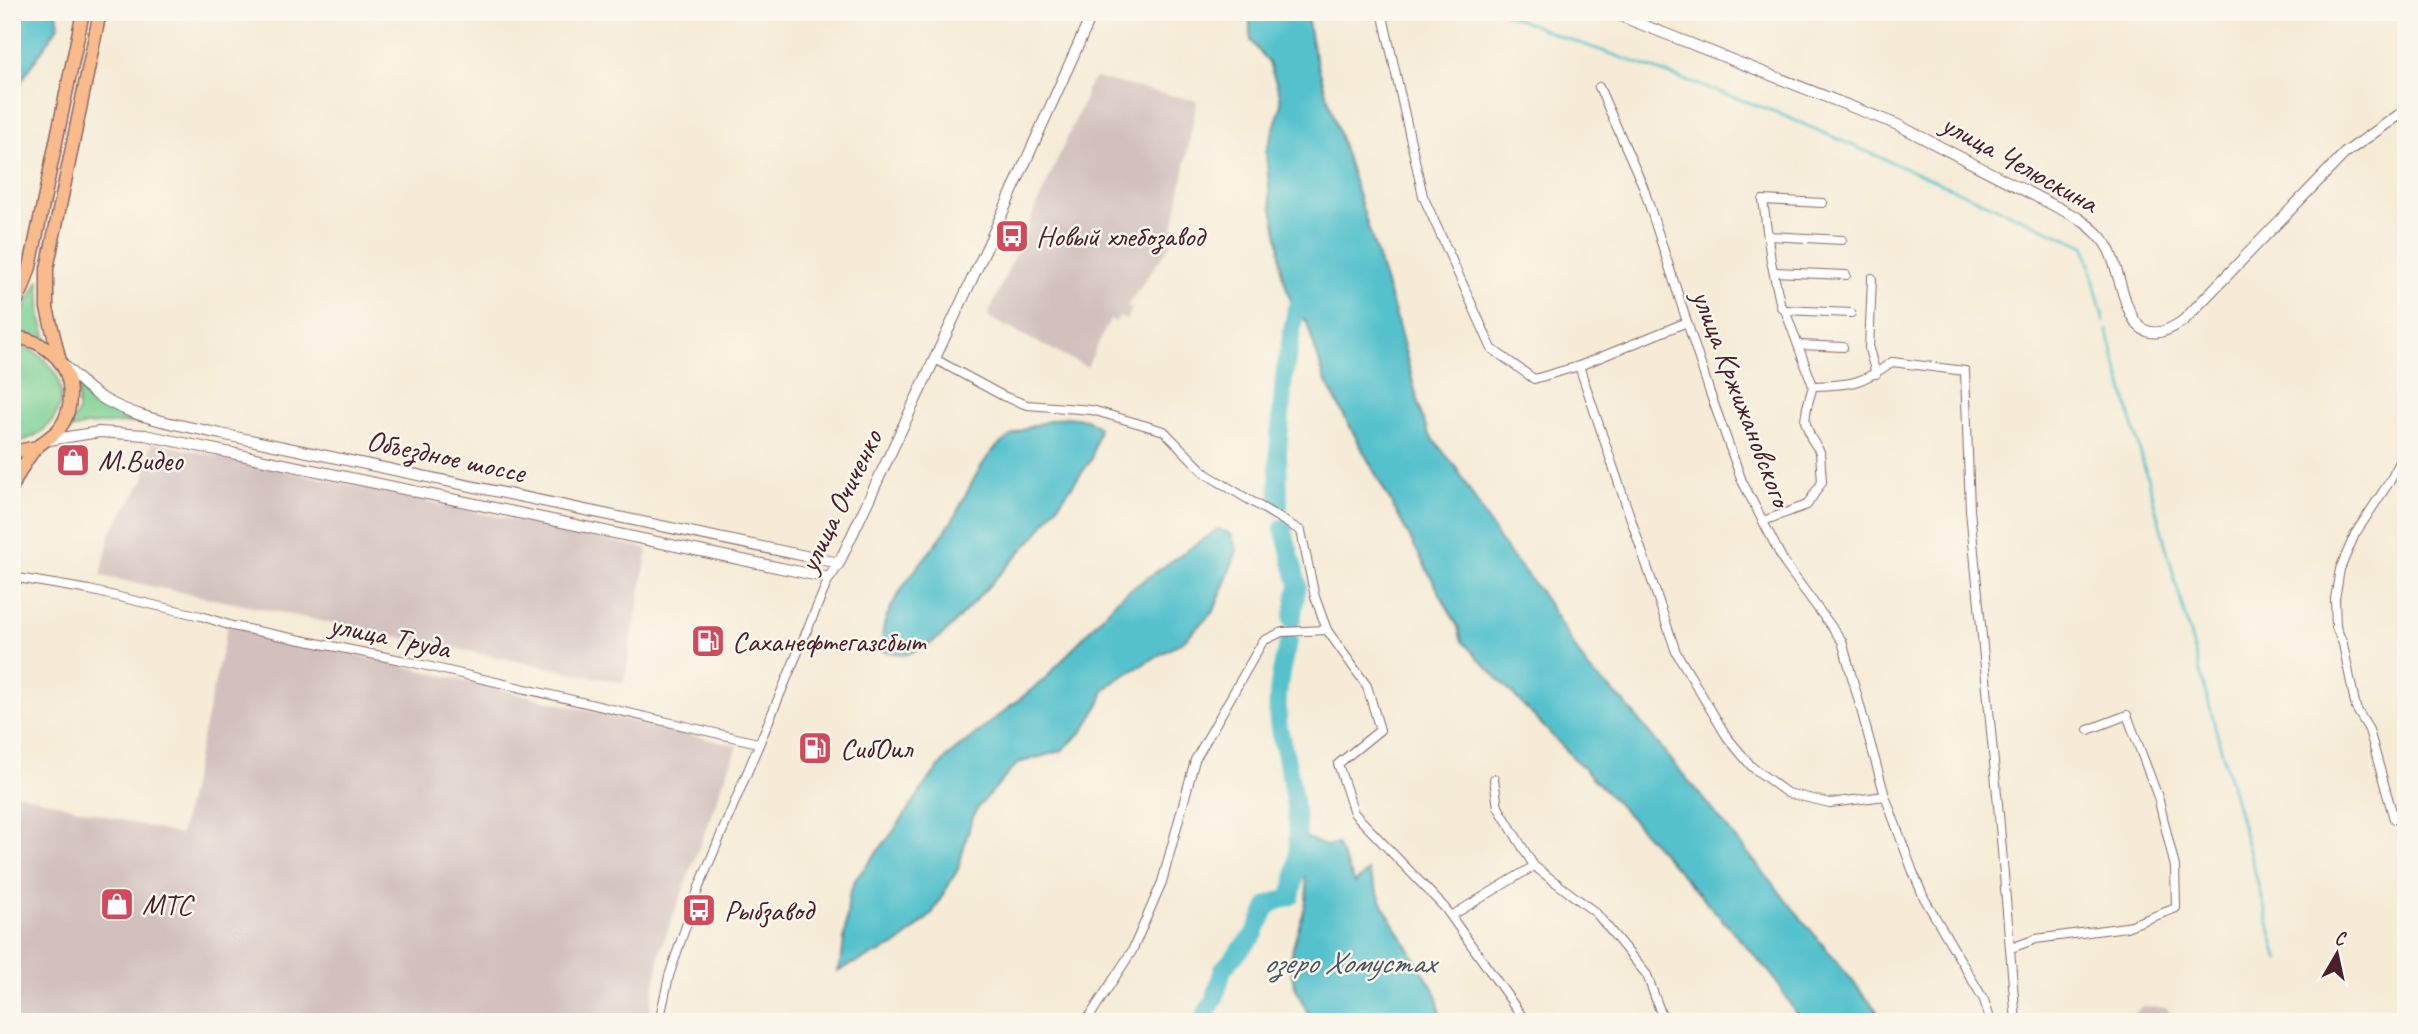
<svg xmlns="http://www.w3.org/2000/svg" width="2418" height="1034" viewBox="0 0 2418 1034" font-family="Caveat,sans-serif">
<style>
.industrial{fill:#d1c0bc}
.green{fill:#7cd093;stroke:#63785f;stroke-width:2}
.water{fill:#54c1cc;stroke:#4f707c;stroke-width:2}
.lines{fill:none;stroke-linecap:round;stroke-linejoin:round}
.stream{stroke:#54c1cc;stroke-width:2.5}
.river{stroke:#54c1cc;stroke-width:18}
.minor-casing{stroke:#866667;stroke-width:10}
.tertiary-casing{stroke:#866667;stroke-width:12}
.primary-casing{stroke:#866667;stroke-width:15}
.minor{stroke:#fff;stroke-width:8}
.tertiary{stroke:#fff;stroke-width:10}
.primary{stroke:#fabb8c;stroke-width:12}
.labels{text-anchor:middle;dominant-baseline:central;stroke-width:5;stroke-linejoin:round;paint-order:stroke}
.street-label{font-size:30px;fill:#4a1f2b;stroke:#fbf7ec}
.poi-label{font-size:30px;fill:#4a1f2b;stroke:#fbf7ec;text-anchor:start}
.water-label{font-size:32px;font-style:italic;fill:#4e5863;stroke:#fbf7ec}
</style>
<rect width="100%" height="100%" fill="#fbf7ec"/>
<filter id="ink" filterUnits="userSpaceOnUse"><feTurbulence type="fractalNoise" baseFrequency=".0143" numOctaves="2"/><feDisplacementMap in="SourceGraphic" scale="14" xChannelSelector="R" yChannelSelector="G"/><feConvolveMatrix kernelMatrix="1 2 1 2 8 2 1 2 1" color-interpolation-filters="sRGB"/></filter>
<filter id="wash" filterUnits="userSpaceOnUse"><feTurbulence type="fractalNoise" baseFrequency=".00686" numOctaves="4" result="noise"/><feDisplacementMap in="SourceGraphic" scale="28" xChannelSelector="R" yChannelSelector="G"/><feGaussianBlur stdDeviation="1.57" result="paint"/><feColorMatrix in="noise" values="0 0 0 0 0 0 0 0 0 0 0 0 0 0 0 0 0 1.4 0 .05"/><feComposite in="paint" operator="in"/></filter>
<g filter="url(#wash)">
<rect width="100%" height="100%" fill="#f5ebd6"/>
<g class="industrial">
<polygon points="1095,78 1197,101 1170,245 1127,306 1132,309 1126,320 1119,317 1116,322 1110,319 1087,367 987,317 1085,98 1086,90"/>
<polygon points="152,442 648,549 624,683 101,576 110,534 144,479"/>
<polygon points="228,624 737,746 661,949 648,1022 12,1022 12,792 180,835"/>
<polygon points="2143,1006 2166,1008 2179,1022 2125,1022"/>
</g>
<g class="green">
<polygon points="39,281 41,319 49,345 34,336 12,332 12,322 21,315"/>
<path d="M18 345C77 363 75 431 14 443H12V346Z"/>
<path d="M78 388C97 405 116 414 140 422L86 425 68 430 78 412Z"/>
</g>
<g class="water">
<polygon points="22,12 57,12 59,25 12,95 12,18"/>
<polygon points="1249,12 1306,12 1313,50 1396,316 1421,414 1429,434 1457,469 1499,540 1542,594 1589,670 1623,701 1886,1022 1801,1022 1772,975 1631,818 1462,641 1458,627 1325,380 1307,323 1290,299 1281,270 1279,242 1270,199 1266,152 1281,107 1280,94 1269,63 1251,41"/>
<path d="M1065 417 1086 419 1099 428 1091 460 1036 535 945 633 927 646 905 655 882 651C882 639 882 626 888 614 903 579 932 553 952 521 967 496 980 457 1005 440 1022 427 1045 422 1065 417Z"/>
<polygon points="1218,529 1231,534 1237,551 1214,611 1182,642 1116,680 1104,690 1099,705 1083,731 1061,751 1018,763 978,807 971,821 958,869 931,915 898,944 837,971 842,957 849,896 855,880 893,832 927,782 948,756 1045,679 1121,596"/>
<path d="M1298 834 1325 846 1337 844 1355 883 1368 871 1386 911 1437 995 1441 1022H1313C1291 982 1284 970 1299 926 1304 913 1307 903 1307 889 1307 870 1293 862 1292 850 1292 845 1296 838 1298 834Z"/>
</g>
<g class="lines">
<g class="stream">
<polyline points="1501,12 1557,35 1773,111 2085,246 2104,322"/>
<polyline points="2107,330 2279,961"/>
</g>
<g class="river">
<polyline points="1279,505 1278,452 1284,377 1296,308"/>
<polyline points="1283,528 1298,584 1292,620"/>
<path d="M1201 1022 1215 998 1223 969 1254 935 1268 905 1291 896C1305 849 1295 800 1285 752 1282 742 1279 731 1278 721 1276 694 1281 666 1289 641"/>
</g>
</g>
</g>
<g filter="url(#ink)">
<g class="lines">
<g class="minor-casing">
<g id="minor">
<polyline points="1383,16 1423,196 1492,349 1534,379 1579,366"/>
<polyline points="1599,87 1643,186 1710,393 1742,481 1785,564 1842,641 1885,796 1913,872 1924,898 1984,1000 1991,1022"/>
<polyline points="1768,236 1842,240"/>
<polyline points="1774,272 1846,275"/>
<polyline points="1872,278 1869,349 1876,374"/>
<polyline points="1785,310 1851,313"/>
<polyline points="1687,322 1579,366 1676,652 1727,737 1752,767 1787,793 1830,803 1885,796"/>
<polyline points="1800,345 1843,347"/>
<polyline points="935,359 1003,396 1027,405 1092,410 1164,431 1206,474 1301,531 1315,597 1327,630 1367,686 1380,730 1338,764 1354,813 1445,908 1526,1022"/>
<polyline points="1813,386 1785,310 1781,307 1771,261 1763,200 1823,203"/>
<path d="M1763 521 1807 505 1822 482 1820 452 1811 438 1805 421 1807 407 1813 386C1851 385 1861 384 1892 362L1965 371 1970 510 2000 826 2016 1022"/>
<polyline points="12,577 89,590 201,616 232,626 401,660 758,743"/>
<polyline points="1494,779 1498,807 1534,866 1596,913 1647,975 1664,1022"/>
<polyline points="2394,819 2369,730 2356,708 2343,644 2336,627 2335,599 2340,569 2355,534 2390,481 2406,450"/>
<polyline points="1451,916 1534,866"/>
<polyline points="2011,948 2036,939 2126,927 2176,908 2175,867 2158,797 2127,715 2088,730"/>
<polyline points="659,1022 669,976 699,887 829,578"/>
<polyline points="1086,1022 1132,951 1162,882 1195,760 1263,641 1282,632 1327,630"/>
</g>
</g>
<g class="tertiary-casing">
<g id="tertiary">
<path d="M1610 12 1898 125 2078 218C2091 227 2102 236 2109 250 2126 284 2125 363 2184 320L2345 153 2406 110"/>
<path d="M63 364C73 374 84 386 96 394 132 419 179 424 221 434L839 563"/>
<polyline points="49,440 99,432 145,435 829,578 839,563 988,245 1093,12"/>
</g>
</g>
<g class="primary-casing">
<g id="primary">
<polyline points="12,310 23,288 30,267 83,12"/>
<path d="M12 338C29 337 44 345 56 357 73 375 75 409 59 429 52 437 41 442 34 450 25 462 18 474 12 488"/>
<polyline points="60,361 47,308 47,269 100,12"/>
<polyline points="12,452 37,447"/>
</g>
</g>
<use href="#minor" class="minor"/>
<use href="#tertiary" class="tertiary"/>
<use href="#primary" class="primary"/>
</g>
</g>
<defs>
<g id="bus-square" transform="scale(1.75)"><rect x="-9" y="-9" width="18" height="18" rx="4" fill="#d1495b" stroke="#fbf7ec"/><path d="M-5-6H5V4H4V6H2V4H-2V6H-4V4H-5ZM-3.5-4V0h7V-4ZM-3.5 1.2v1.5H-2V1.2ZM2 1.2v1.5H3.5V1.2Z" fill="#fff"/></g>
<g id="shop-square" transform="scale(1.75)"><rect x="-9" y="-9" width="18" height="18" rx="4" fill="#d1495b" stroke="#fbf7ec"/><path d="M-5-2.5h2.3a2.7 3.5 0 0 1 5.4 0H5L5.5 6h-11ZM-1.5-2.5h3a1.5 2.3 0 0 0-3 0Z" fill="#fff"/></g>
<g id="fuel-square" transform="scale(1.75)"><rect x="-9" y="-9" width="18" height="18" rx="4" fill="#d1495b" stroke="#fbf7ec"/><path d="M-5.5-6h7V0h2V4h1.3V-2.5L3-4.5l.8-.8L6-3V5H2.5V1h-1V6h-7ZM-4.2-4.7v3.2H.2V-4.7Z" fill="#fff"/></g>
</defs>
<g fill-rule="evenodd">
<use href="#bus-square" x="1012" y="236"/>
<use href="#shop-square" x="73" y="460"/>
<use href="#fuel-square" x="708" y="641"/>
<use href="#fuel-square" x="815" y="748"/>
<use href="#shop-square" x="117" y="904"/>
<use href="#bus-square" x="699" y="910"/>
</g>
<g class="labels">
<g class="street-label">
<text transform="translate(2020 163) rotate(29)">улица Челюскина</text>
<text transform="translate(1742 398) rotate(69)">улица Кржижановского</text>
<text transform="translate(446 456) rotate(12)">Объездное шоссе</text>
<text transform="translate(840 501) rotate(-64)">улица Очиченко</text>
<text transform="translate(390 636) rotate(12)">улица Труда</text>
</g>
<g class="poi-label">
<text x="1036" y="236">Новый хлебозавод</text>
<text x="98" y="460">М.Видео</text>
<text x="732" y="641">Саханефтегазсбыт</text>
<text x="840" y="748">СибОил</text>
<text x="142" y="904">МТС</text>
<text x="724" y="910">Рыбзавод</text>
</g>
<g class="water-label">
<text x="1349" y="962">озеро Хомустах</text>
</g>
</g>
<rect width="2418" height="1034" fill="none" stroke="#fbf7ec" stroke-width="42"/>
<g transform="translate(2337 954) rotate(9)" stroke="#fbf7ec" stroke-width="5" paint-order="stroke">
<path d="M0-5L12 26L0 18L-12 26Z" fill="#4a1f2b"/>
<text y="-10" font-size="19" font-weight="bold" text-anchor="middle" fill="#4a1f2b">С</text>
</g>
</svg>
